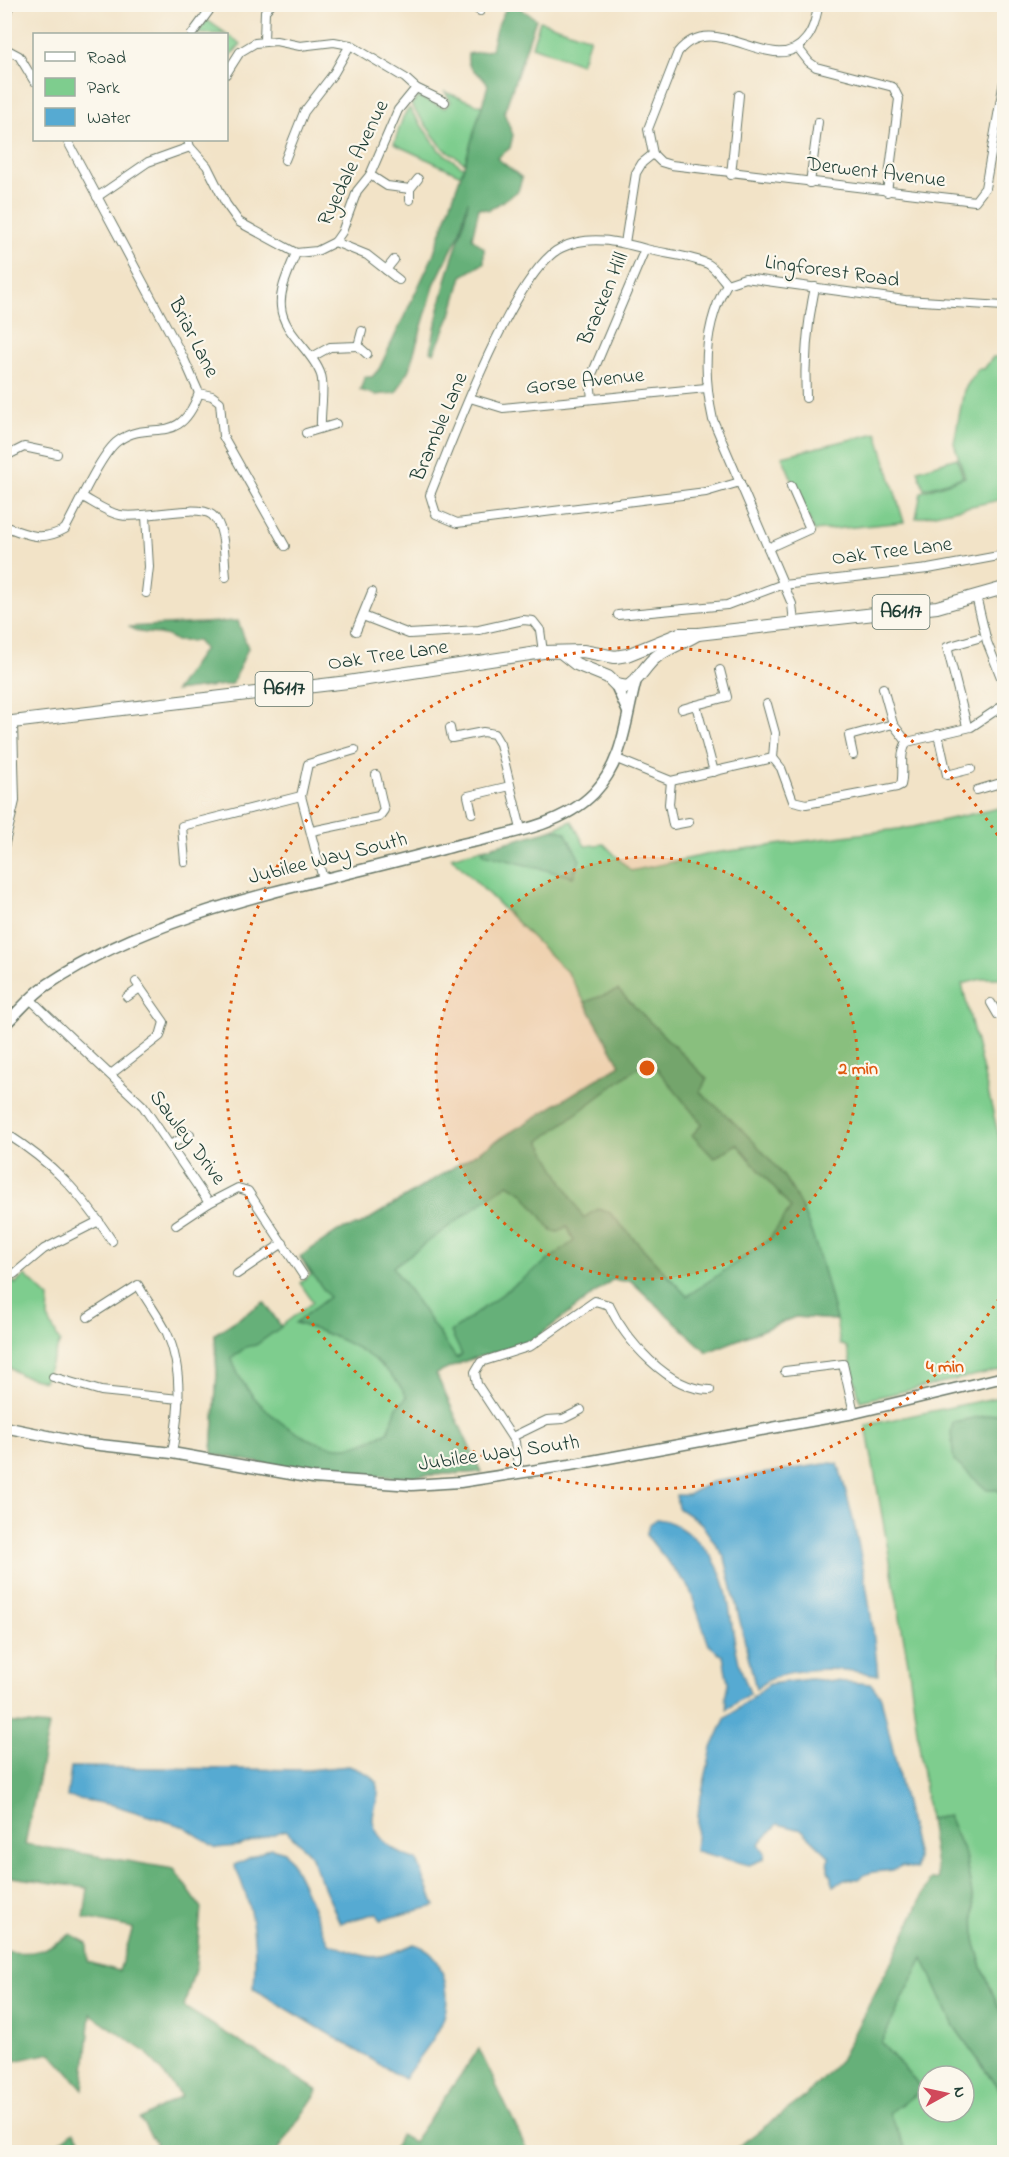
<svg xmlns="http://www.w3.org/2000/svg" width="1009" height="2157" viewBox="0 0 1009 2157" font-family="'Indie Flower',sans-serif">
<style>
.green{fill:#7ecd8e;stroke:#4e8561;stroke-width:1.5;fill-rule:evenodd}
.forest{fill:#66b079;stroke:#427656;stroke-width:1.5;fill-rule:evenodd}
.water{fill:#56aad2;stroke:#3a7483;stroke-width:1.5}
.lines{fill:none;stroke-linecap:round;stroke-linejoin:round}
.minor-casing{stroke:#697767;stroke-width:10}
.tertiary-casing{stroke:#697767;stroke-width:13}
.primary-casing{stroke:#697767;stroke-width:14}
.minor{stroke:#fff;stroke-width:8}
.tertiary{stroke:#fff;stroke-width:10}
.primary{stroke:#fff;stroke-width:12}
.ring{fill:none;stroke:#de580e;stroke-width:3;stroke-dasharray:3 6}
.labels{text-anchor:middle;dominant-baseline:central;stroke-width:4.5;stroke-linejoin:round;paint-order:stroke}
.shield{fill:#fbf7ec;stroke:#61756b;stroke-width:1.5}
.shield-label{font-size:20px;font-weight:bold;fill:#1f3d34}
.street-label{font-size:21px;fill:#1f3d34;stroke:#fbf7ec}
.centre{fill:#de580e;stroke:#fbf7ec;stroke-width:3}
.ring-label{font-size:18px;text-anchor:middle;font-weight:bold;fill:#de580e;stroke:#fbf7ec;stroke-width:4.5;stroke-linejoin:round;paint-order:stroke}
</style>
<rect width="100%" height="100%" fill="#fbf7ec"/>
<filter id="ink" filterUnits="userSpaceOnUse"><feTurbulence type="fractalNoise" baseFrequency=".0167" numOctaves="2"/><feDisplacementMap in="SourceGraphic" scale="12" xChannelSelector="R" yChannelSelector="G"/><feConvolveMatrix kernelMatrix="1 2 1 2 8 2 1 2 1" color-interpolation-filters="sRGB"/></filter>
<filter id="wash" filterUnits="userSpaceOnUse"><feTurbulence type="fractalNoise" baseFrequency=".008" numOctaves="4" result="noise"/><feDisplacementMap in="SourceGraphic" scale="24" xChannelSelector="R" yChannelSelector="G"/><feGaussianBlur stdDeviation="1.35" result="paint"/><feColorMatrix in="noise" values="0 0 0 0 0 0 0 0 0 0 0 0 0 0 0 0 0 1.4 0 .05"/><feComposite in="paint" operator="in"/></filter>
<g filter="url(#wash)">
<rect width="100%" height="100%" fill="#f2e3c7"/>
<g class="green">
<polygon points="207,20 241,44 227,60 226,34 197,34"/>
<polygon points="540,21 590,38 581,64 532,46"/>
<polygon points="445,92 482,106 465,163 442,147 411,105 418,97 445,108 451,102"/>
<polygon points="409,108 439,150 464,168 461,175 394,144 403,117"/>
<polygon points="993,357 1004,357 1004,499 916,518 921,492 965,477 954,443 964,390 978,369 984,369"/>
<polygon points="877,433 904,522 814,531 782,456"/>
<polygon points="957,458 963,477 924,489 918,470"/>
<polygon points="1004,807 1004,978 985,978 962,984 1004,1158 1004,1369 860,1401 847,1347 840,1344 836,1320 795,1317 707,1352 631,1281 612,1280 532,1341 465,1361 436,1374 481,1472 396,1477 309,1472 212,1454 217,1374 215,1334 264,1302 281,1326 313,1302 300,1283 311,1275 300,1257 338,1231 360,1225 620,1065 568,973 451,857 543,833 572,821 585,846 604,844 631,871 714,853 913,827"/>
<polygon points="5,1268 15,1284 25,1275 49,1298 48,1318 60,1342 44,1381 21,1375 5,1365"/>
<polygon points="1004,1396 1004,2020 984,1972 975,1944 974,1906 965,1855 948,1816 929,1819 908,1663 866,1425"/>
<path d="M923 1957 954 2026 1004 2096V2128L999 2152H814L840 2125ZM928 2076H964V2112H928Z"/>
</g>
<g class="forest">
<path d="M508 4 522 5 521 9 536 19 504 113 513 135 510 148 497 158 522 178 518 191 489 210 479 208 472 238 484 248V263L462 276 451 315 434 353 431 351C436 320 443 289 452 260 459 240 465 222 468 201L459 235 435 283 409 369 396 393 375 395 360 390 365 377H372L379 369 432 258 465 163 488 85C482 71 465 73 468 54L491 50 496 29Z"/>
<path d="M238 621 248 648 232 684 175 691 204 649 197 641H176C163 629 144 638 130 627Z"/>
<polygon points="554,829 565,832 580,860 573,877 483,854 483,849"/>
<path d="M618 990 707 1079 700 1092C730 1118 760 1145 784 1177 811 1215 825 1275 836 1320L795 1317 707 1352 631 1281 612 1280 532 1341 465 1361 436 1374 481 1472 396 1477 309 1472 212 1454 217 1374 215 1334 264 1302 281 1327 256 1345 246 1347 232 1358C242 1398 298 1445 340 1447 357 1448 373 1439 388 1432L397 1407 407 1397C383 1355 339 1336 295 1323L329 1297 300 1257 338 1231 360 1225 620 1065 585 1002ZM649 1059 702 1124 692 1135 714 1158 737 1144 791 1208 768 1241 687 1296 610 1213 598 1209 583 1218 540 1141ZM508 1184 523 1193 552 1231 559 1232 567 1226 574 1241 451 1332 462 1355 456 1358 393 1267Z"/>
<polygon points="1004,1412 1004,1499 998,1490 987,1490 954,1461 951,1433 953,1422"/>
<path d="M5 1722 49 1726 25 1844 174 1869 201 1908 196 1965 184 2007 318 2091 277 2152H149L156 2143 140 2119 181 2096 146 2052 91 2014 83 2089 51 2053 10 2062 5 2057V1951C34 1956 46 1950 71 1934L87 1943 88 1962 119 1971 133 1928 84 1918 88 1888 5 1876Z"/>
<polygon points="948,1816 965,1855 974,1906 975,1944 983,1970 1004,2020 1004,2096 954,2026 923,1958 881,2043 923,2089 889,2113 908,2152 731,2152 802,2099 840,2060 893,1959 930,1880 938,1879 929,1819"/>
<polygon points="479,2049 528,2152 393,2152 400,2135 413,2142"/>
<polygon points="74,2131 91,2152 46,2152 48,2151"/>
</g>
<g class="water">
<path d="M831 1463 838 1464C859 1533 871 1603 878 1675 843 1668 784 1663 756 1689L725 1558 701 1523 678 1508 676 1495H688L711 1482Z"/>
<path d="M657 1519C669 1520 676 1525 686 1532 734 1564 726 1609 738 1658 740 1670 746 1682 750 1693L727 1709 725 1698 728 1683 723 1656 709 1645 689 1587 646 1535 650 1524Z"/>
<path d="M810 1679 871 1684 881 1697 917 1857 916 1869 901 1866C887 1876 873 1866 859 1879H844L834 1886 828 1870 829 1856 802 1830 778 1824 759 1844 765 1853 764 1859 749 1865 695 1851 699 1805 712 1748 725 1719 769 1684Z"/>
<path d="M349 1766C358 1770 372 1774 377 1783 382 1796 372 1808 373 1821 376 1841 400 1855 417 1860L435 1906 380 1920 377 1913 340 1923 309 1853 286 1830 238 1846 216 1848 185 1827 113 1805 67 1797 71 1767 307 1770Z"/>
<path d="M271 1848 285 1852C304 1880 313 1913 329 1943 371 1960 373 1962 414 1944 430 1949 436 1955 442 1972 459 2019 429 2042 404 2079L254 1989C257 1945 254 1905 234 1865Z"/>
</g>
</g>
<g filter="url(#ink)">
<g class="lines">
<g class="minor-casing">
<g id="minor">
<polyline points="469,4 480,11"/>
<polyline points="192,34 214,4"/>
<polyline points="264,40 265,11 271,4"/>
<polyline points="4,48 19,56 34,81"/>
<polyline points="798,48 809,62 816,67 893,87 899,99 887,192"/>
<polyline points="226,74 240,52 255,43 276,41 300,46 334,42 350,45 405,78 416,88 445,102"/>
<polyline points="67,140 184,359 199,393 212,396 220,402 223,436 285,546"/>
<polyline points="188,140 190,147 207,166 226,204 239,222 296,253 317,251 335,242 342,232 357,191 370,175 398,110 416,88"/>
<polyline points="653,154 661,162 671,165 975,201 985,188 1004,81"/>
<polyline points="285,160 304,112 334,73 350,45"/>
<polyline points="370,175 387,186 410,189"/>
<polyline points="731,175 739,95"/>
<polyline points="810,183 818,122"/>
<polyline points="97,197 148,162 190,147"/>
<polyline points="410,200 410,189 418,179"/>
<polyline points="335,242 367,255 399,280"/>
<path d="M625 243 636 173 642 163 653 154 648 129 678 52C715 6 774 81 806 39 814 30 816 16 819 4"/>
<path d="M296 253C290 269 279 289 281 307 283 333 313 351 321 375 325 386 320 413 321 427"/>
<polyline points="386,270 394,260"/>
<path d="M727 284C722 278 715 268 708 264 691 256 666 254 646 249 619 242 589 234 561 248 514 271 452 441 430 495L436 514 457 523 706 492 740 482"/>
<polyline points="362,331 358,346 367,354"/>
<polyline points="312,357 330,347 358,346"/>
<polyline points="470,398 503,408 706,388"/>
<path d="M806 398C804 360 807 325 815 287"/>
<polyline points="592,399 590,379 645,249"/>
<polyline points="306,433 336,424"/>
<polyline points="4,466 8,455 24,447 57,454"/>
<path d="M83 497C94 503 108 513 120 515 143 520 196 503 212 515 226 526 224 560 226 577"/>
<path d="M4 526C27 535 42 542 65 529 77 508 101 453 118 441 152 417 178 450 199 393"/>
<polyline points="768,548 810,529 791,486"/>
<polyline points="783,585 928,569 1004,555"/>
<polyline points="146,593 149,567 146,516"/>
<polyline points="976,596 987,642 1004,685"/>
<polyline points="618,615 727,605 783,584"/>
<polyline points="363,616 409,634 479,630 523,620 533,621 540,630 543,652"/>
<path d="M794 623 792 604 713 420C703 375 703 326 727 284L745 278 905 300 1004 306"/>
<polyline points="356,631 372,592"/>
<polyline points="883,688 893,724 907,742"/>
<polyline points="767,704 775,733 773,758"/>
<polyline points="682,709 696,705"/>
<polyline points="967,726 947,647 978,638"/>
<polyline points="450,728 452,738 483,732 494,734 500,744 521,829"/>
<polyline points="938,734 947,775 971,769"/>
<polyline points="853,755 849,736 893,724"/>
<path d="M617 759 671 781 773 758 781 768 793 801 806 804 897 787 901 785C905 769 898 756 907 742L971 727 1004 705"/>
<polyline points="714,772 696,705 727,697 720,670"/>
<polyline points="671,781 669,804 673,825 689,822"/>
<polyline points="977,790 1004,782"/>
<polyline points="301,796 308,764 355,750"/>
<polyline points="472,813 468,796 510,786"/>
<polyline points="312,831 379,817 384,810 376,775"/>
<polyline points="4,847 15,801 13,723"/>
<polyline points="185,862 182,826 301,796 323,879"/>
<polyline points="127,997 140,988"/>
<polyline points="31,1000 143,1106 209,1203 238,1188 248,1191 303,1275"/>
<polyline points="991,1003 998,1015 1004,1013"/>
<polyline points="111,1074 160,1036 164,1022 136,982"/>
<path d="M4 1132C54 1164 80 1192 112 1241"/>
<polyline points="170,1145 190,1134"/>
<polyline points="176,1225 209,1203"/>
<polyline points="14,1274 44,1249 99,1221"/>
<polyline points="237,1274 283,1243"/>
<path d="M88 1317 138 1285C147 1301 159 1317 167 1333 184 1371 179 1414 172 1453"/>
<polyline points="785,1371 843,1364 854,1413"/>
<polyline points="53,1377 101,1391 179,1399"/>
<polyline points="512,1437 547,1420 563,1419 581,1410"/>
<path d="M519 1473 515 1442 477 1384 475 1372 481 1362 531 1346 595 1301 609 1305C625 1340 669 1390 710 1390"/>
</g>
</g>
<g class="tertiary-casing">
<g id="tertiary">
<polyline points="616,685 628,712"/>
<path d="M4 1025C18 1013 31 995 47 985 163 907 310 886 443 849 492 835 557 831 594 793 624 761 625 721 636 680"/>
<polyline points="4,1427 82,1443 172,1453 313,1478 412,1485 460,1482 570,1465 854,1413 1004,1377"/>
</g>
</g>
<g class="primary-casing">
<g id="primary">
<polyline points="4,15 8,4"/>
<path d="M562 653 576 664 608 677 616 685 627 687C639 681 645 665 656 657 669 647 685 642 698 634"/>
<polyline points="4,723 348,682 543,652 583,651 615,657 627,655 679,634 698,634 937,607 1004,588"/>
</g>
</g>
<use href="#minor" class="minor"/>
<use href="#tertiary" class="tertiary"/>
<use href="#primary" class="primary"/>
</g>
</g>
<circle cx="647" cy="1068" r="211" fill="#de580e" fill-opacity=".12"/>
<g class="ring">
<circle cx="647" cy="1068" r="211"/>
<path d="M1004 1291A421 421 0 1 1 1004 845"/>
</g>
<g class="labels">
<g class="shield">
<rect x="872.5" y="595" width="57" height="34" rx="4.5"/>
<rect x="255.5" y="672" width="57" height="34" rx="4.5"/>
</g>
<g class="shield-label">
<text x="901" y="612">A6117</text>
<text x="284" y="689">A6117</text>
</g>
<g class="street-label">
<text transform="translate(354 163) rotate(-64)">Ryedale Avenue</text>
<text transform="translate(876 173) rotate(7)">Derwent Avenue</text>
<text transform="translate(832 272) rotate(8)">Lingforest Road</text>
<text transform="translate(604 299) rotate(-67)">Bracken Hill</text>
<text transform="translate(193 338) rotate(63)">Briar Lane</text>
<text transform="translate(585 382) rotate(-6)">Gorse Avenue</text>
<text transform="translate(440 427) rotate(-67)">Bramble Lane</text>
<text transform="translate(892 552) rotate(-7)">Oak Tree Lane</text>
<text transform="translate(388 656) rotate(-8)">Oak Tree Lane</text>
<text transform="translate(328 859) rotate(-14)">Jubilee Way South</text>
<text transform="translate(187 1138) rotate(53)">Sawley Drive</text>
<text transform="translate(499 1454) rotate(-8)">Jubilee Way South</text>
</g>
</g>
<circle cx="647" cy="1068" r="9" class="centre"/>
<g class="ring-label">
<text x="858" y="1074">2 min</text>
<text x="945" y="1372">4 min</text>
</g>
<rect width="1009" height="2157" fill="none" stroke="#fbf7ec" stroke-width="24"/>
<rect x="33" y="33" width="195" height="108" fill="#fbf7ec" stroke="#a3ada2" stroke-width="1.5"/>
<rect x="45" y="52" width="30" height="9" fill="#ffffff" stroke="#a3ada2" stroke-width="1.5"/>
<text x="87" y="63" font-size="18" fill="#1f3d34">Road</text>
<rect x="45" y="78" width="30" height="18" fill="#7ecd8e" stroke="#a3ada2" stroke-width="1.5"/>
<text x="87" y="93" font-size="18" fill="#1f3d34">Park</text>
<rect x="45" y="108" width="30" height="18" fill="#56aad2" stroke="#a3ada2" stroke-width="1.5"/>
<text x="87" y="123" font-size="18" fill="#1f3d34">Water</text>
<g transform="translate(946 2094) rotate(82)"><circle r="28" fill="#fbf7ec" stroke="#a3ada2" stroke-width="1.5"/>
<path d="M0-4.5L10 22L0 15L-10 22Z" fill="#d1495b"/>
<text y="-9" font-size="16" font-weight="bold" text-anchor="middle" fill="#1f3d34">N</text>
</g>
</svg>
